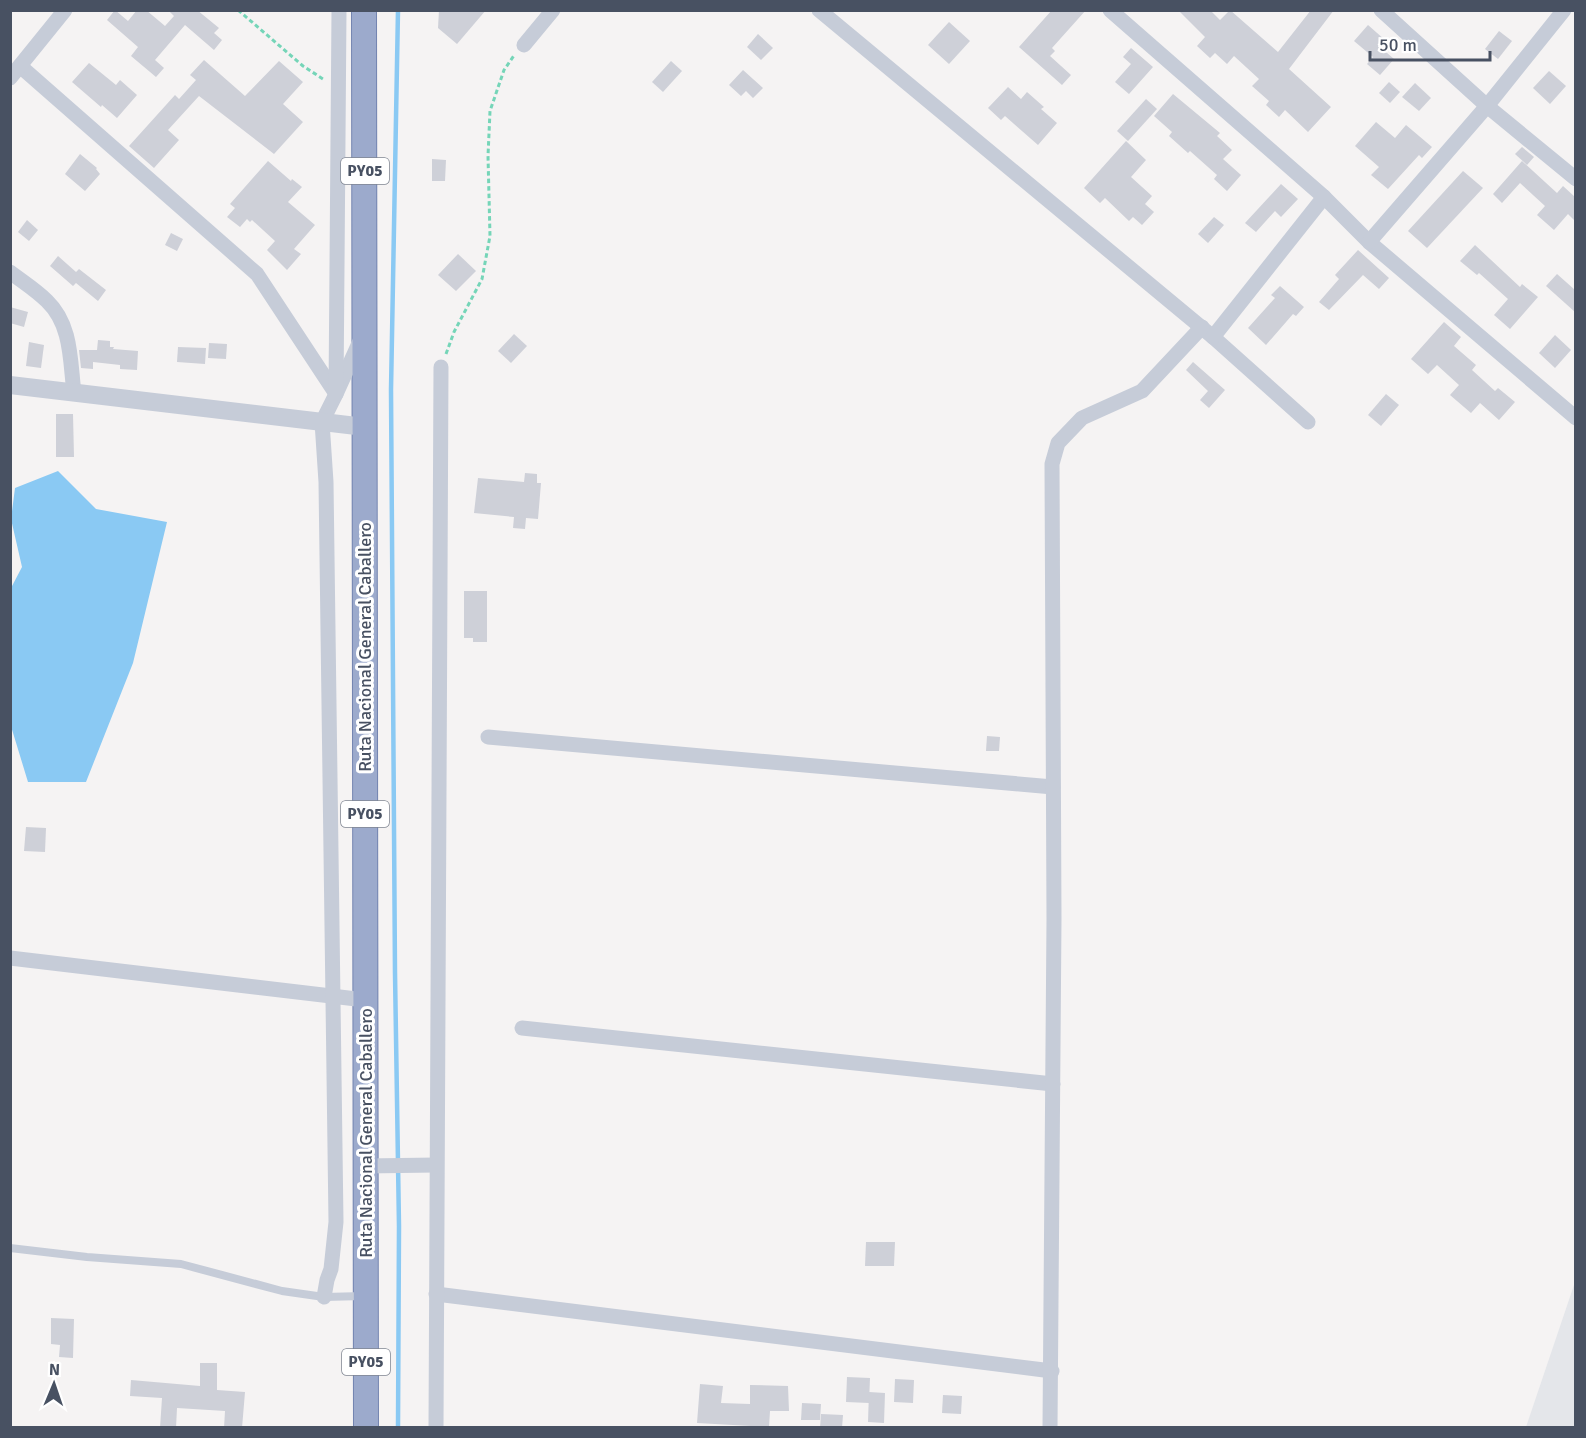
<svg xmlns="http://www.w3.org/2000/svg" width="1586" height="1438" viewBox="0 0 1586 1438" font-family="Signika,sans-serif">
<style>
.airport{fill:#e4e6ea}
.water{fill:#8ac9f3}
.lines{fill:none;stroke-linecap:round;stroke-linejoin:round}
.stream{stroke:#8ac9f3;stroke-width:4.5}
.building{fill:#ced0d8}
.trunk-casing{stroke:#7384b0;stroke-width:26}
.path{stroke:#75d5b8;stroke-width:3;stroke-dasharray:4.5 3;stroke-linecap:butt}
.service{stroke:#c6ccd8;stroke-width:8}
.minor{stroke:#c6ccd8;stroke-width:15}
.tertiary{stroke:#c6ccd8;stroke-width:18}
.trunk{stroke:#9caacc;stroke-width:24}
.labels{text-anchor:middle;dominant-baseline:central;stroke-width:6;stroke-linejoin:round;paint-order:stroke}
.shield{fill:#fff;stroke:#7f8591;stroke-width:1.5}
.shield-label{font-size:16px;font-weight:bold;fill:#485162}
.street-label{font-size:18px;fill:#485162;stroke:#fff}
</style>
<rect width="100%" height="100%" fill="#f5f3f3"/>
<polygon class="airport" points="1575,1282 1575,1427 1526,1427"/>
<polygon class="water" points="58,471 96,509 167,522 133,663 86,782 28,782 10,723 11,588 22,567 11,519 15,488"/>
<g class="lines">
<polyline class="stream" points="398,10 391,390 395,973 399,1226 398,1428"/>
</g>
<g class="building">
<polygon points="115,10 128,21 137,10 146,10 165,26 174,16 168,10 197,10 219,28 214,33 222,40 214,50 185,25 155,60 164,68 156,77 131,56 138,47 107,20"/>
<polygon points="439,10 486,10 457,44 438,28"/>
<polygon points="1052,10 1086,10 1052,48 1055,51 1050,56 1071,75 1062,85 1019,47"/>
<polygon points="1178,10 1210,10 1220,20 1230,10 1278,52 1311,10 1334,10 1289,69 1331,107 1308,132 1285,110 1279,117 1266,105 1269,101 1252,86 1259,79 1234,56 1227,64 1215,53 1210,58 1197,46 1205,37"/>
<polygon points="949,22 970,41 949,64 928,45"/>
<polygon points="1368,25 1385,40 1379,46 1394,59 1380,75 1367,64 1373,57 1354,41"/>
<polygon points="1499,31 1512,41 1498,59 1485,49"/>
<polygon points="758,34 773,48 761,60 747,47"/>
<polygon points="1131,48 1153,67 1129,94 1115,82 1131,64 1123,57"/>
<polygon points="204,60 245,96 279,61 303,82 283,104 303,122 274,154 199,96 168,130 179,140 154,168 129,146 175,95 179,99 196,80 190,75"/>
<polygon points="671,61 682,71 663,92 652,82"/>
<polygon points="89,63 116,85 120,80 137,95 117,118 102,105 101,107 72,82"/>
<polygon points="743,70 763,88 753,98 746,91 741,96 729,85"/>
<polygon points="1549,71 1566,86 1550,104 1533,88"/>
<polygon points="1389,82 1400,92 1390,103 1379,93"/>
<polygon points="1415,83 1431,98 1419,111 1402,97"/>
<polygon points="1008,87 1021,99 1027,92 1044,107 1041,109 1057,123 1038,145 1005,116 1001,120 988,108"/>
<polygon points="1173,94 1220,133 1217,136 1232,150 1223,159 1241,175 1227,191 1214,179 1217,175 1190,151 1188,153 1169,136 1172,132 1154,116"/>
<polygon points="1146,99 1157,109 1128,141 1117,131"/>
<polygon points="1376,122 1395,138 1406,125 1432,147 1422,158 1419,155 1388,189 1371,175 1379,167 1355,146"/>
<polygon points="1126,141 1146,160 1131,177 1152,196 1145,204 1154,212 1142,225 1133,217 1129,221 1105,198 1100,203 1084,188"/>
<polygon points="1522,147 1534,157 1527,165 1515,154"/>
<polygon points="80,154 97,168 96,169 100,174 85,191 65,174"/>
<polygon points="432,159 446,160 445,181 432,181"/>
<polygon points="268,161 291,181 292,179 302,187 288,202 315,225 294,249 301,254 287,270 267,250 275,241 252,220 250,222 247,219 240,227 227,217 235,208 230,204"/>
<polygon points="1522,161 1557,193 1563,186 1575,197 1575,221 1568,214 1554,230 1537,215 1545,206 1520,183 1502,203 1493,194"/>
<polygon points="1463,171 1483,188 1427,248 1408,231"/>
<polygon points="1281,184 1298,199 1281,217 1275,211 1256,232 1245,223"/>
<polygon points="1214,217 1224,225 1208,243 1198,234"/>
<polygon points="27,220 38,230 29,241 18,232"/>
<polygon points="171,233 183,239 177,251 165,245"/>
<polygon points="1475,245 1520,287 1522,284 1538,297 1510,329 1494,315 1508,299 1479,273 1477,275 1460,261"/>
<polygon points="1358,250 1389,278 1379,289 1363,275 1329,310 1319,302 1339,279 1335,275"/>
<polygon points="458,254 476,271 456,291 438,275"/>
<polygon points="58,256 76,272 79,269 106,290 98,301 76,283 73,286 50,266"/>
<polygon points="1557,274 1575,290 1575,312 1546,286"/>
<polygon points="1280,286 1304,307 1296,316 1293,314 1266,345 1248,328 1275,298 1271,295"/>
<polygon points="10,307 28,312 24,327 10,323"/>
<polygon points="1444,322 1461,337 1454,346 1476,365 1472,370 1495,391 1498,388 1515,402 1499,420 1480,403 1471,413 1450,395 1459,385 1437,365 1428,374 1411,359"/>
<polygon points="514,334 527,346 511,363 498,351"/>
<polygon points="1555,335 1571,350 1555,368 1539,353"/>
<polygon points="98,340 110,341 110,347 114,347 113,349 138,351 137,370 120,369 120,365 93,362 93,369 81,368 79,350 97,350"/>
<polygon points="29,342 44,345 41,368 26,366"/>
<polygon points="209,343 227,344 226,359 208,358"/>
<polygon points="178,347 206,348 205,364 177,362"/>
<polygon points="1193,362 1225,390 1209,408 1200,400 1208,391 1186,370"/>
<polygon points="1386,394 1399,405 1381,426 1368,415"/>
<polygon points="56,414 73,414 74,457 56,457"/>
<polygon points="525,473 537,474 537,483 541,483 538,519 526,518 525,529 513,528 514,517 474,513 478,478 524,482"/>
<polygon points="464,591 487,591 487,642 473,642 473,638 464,638"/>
<polygon points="987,736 1000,737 999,751 986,751"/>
<polygon points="26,827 46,828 45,852 24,851"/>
<polygon points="866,1242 895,1242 894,1266 865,1266"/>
<polygon points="51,1318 74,1319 73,1358 59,1357 60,1345 51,1344"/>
<polygon points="200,1363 217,1363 217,1390 245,1392 242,1428 224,1428 225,1411 177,1408 176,1428 160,1428 162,1398 130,1396 131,1380 200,1386"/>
<polygon points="847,1377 870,1378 869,1403 846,1402"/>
<polygon points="895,1379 914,1380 913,1403 894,1402"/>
<polygon points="700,1384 723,1386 721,1403 750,1404 750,1385 788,1386 789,1411 770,1411 769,1427 697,1423"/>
<polygon points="869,1392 885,1393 884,1423 868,1422"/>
<polygon points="943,1395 962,1396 961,1414 942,1413"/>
<polygon points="802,1403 821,1404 820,1420 801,1420"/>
<polygon points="821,1414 843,1415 842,1428 820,1428"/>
</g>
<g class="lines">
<g class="trunk-casing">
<polyline id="trunk" points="364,10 366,1428"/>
</g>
<g class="path">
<polyline points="238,10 303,66 323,79"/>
<polyline points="446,354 454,332 482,279 490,236 488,156 490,111 504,70 515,54"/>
</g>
<polyline class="service" points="10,1248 87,1257 181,1264 282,1291 324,1297 364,1296"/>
<g class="minor">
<polyline points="819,10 1213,337 1308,422"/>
<polyline points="1110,10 1324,197 1369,242 1576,418"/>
<polyline points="1381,10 1487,106 1576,179"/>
<polyline points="524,45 553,10"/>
<polyline points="20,66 257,274 336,394 360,341"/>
<polyline points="10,78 65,10"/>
<polyline points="1369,242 1487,106 1564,10"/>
<path d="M10 272C23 282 36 290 47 301 72 325 70 361 74 393"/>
<polyline points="1213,337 1324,197"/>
<polyline points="488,737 1053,787"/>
<polyline points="10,958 365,1000"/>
<polyline points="522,1028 1053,1084"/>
<polyline points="365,1166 436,1165"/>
<polyline points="436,1294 1052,1371"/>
<polyline points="324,1297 327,1280 331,1269 336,1222 326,482 322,422 336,394 339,10"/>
<polyline points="436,1428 441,367"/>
<polyline points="1050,1428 1054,919 1052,464 1058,443 1082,418 1142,391 1202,327"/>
</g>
<polyline class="tertiary" points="10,385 365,427"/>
<use href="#trunk" class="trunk"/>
</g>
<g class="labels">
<g class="shield">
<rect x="341" y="158" width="48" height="26" rx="4.5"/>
<rect x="341" y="801" width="48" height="26" rx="4.5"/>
<rect x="342" y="1349" width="48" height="26" rx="4.5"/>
</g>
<g class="shield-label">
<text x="365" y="171">PY05</text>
<text x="365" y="814">PY05</text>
<text x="366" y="1362">PY05</text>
</g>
<g class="street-label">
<text transform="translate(365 647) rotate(-90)">Ruta Nacional General Caballero</text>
<text transform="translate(366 1133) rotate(-90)">Ruta Nacional General Caballero</text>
</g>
</g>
<rect width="1586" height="1438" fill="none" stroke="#485162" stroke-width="24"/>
<g transform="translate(54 1384) rotate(2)" stroke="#ffffff" stroke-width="4.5" paint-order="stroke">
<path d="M0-4.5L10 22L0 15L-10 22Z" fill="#485162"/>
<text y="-9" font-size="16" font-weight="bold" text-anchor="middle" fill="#485162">N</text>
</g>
<path d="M1370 51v9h120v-9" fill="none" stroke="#485162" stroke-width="3"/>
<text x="1379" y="51" font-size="18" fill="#485162" stroke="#ffffff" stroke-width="4.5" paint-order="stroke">50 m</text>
</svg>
